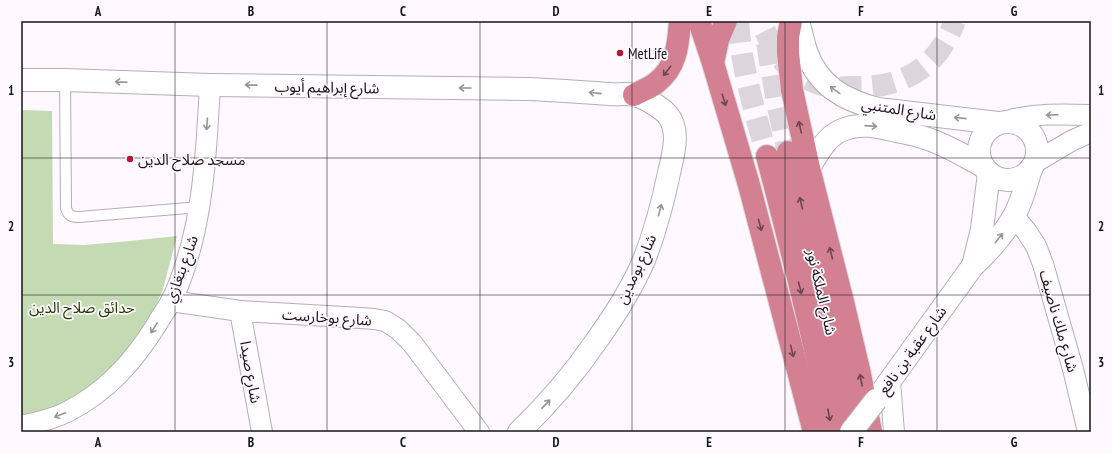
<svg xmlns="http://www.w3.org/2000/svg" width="1112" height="453" viewBox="0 0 1112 453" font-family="'PT Sans Narrow','Noto Sans Arabic',sans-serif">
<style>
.park{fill:#c3dab3}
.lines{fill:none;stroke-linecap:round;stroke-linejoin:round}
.trunk-tunnel{stroke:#dcd6dc;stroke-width:22;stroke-dasharray:22 11;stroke-linecap:butt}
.service-casing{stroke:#b6aeb6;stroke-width:12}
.minor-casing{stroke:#b6aeb6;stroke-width:22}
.tertiary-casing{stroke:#b6aeb6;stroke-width:24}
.trunk-casing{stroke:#dad9da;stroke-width:24}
.service{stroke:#fff;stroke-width:10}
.minor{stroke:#fff;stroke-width:20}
.tertiary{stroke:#fff;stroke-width:22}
.trunk{stroke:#d38092;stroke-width:22}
.tertiary-bridge-casing{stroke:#b6aeb6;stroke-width:24;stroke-linecap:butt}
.tertiary-bridge{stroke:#fff;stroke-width:22}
.oneway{stroke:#6c454e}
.oneway2{stroke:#979597}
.grid{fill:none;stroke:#171417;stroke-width:1;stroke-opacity:0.55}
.poi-dot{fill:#ae1a37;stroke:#fff8ff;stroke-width:1.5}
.labels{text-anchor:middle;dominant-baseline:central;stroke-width:3.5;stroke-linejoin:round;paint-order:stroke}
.poi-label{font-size:15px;fill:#171417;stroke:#fff8ff;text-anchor:start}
.street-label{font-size:15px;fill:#171417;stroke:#fff8ff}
.park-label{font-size:15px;fill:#1d3900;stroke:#fff8ff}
.neatline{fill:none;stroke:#171417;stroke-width:1.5}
.grid-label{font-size:13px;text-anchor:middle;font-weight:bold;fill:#171417}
</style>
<rect width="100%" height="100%" fill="#fff8ff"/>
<polygon class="park" points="21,110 52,111 53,244 84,245 130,241 177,236 163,289 155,308 139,336 108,372 85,392 58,410 21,421"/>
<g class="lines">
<g class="trunk-tunnel">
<path d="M738 21C741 66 755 112 767 156"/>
<path d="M765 31C770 41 775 52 782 60 794 73 815 85 832 87 838 88 845 87 851 87 878 88 906 83 927 64 940 53 949 37 955 21"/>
<polyline points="767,43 777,102 788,152"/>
</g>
<g class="service-casing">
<path id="service" d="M65 80 66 208C68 216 72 217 79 217L200 207"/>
</g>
<g class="minor-casing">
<g id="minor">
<path d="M1007 121C1035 113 1063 114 1091 115"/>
<polyline points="1034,163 1071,141 1091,132"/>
<polyline points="1014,216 1027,232 1036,246 1043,264 1073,369 1088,432"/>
<polyline points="171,301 240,311 361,318 374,319 385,321 398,329 412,343 479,432"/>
<polyline points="240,311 262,432"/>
<polyline points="890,381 894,432"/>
<path d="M21 426C36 423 53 419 67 412 108 391 133 362 157 324 161 316 167 309 171 301 181 283 188 258 193 238 205 188 207 136 210 85"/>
</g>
</g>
<g class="tertiary-casing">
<g id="tertiary">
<path d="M798 21C801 31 803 41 806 51 818 86 844 100 878 109L998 123"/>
<path d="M21 80H65L210 85 528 89C555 90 582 92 609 94 617 95 626 93 634 95 643 96 661 108 667 114 681 130 673 155 669 173 663 202 655 232 644 260 632 288 615 315 597 340 574 374 548 404 519 432"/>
<circle cx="1008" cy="151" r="29"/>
<path d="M809 168C817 155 825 138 840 131 859 122 877 126 896 131 908 133 920 136 931 140 950 147 966 157 983 166"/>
<polyline points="973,266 982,229 989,173"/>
<path d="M876 400 972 267C988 252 1003 236 1014 216 1022 202 1026 185 1031 169"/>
</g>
</g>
<g class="trunk-casing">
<g id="trunk">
<polyline points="699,21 713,63 749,185 814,432"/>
<polyline points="791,21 788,37 788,53 792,90 809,168 843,302 860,374 871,432"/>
<polyline points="713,63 718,40 726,21"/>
<path d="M634 95C641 91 650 88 656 83 677 67 678 45 680 21"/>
<polyline points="788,152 823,296 854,432"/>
<path d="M767 156C791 247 814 339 833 432"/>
</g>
</g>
<use href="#service" class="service"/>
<use href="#minor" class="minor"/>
<use href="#tertiary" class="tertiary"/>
<use href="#trunk" class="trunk"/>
<g class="tertiary-bridge-casing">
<polyline id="tertiary-bridge" points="851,432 876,400"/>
</g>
<use href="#tertiary-bridge" class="tertiary-bridge"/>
</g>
<defs><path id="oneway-shaft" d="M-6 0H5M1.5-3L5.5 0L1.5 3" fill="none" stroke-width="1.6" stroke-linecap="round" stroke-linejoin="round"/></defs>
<g class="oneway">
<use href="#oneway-shaft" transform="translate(667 71) rotate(128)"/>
<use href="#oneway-shaft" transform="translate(724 100) rotate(73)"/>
<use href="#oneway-shaft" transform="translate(800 127) rotate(-103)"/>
<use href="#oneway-shaft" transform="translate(801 203) rotate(-104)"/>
<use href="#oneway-shaft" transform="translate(760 225) rotate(75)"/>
<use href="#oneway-shaft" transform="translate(831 253) rotate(-104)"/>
<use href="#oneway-shaft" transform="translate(800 288) rotate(76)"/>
<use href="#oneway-shaft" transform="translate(792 351) rotate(76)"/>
<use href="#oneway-shaft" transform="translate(861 380) rotate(-101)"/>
<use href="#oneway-shaft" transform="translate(829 415) rotate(79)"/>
</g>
<g class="oneway2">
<use href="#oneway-shaft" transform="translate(121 82) rotate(-178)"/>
<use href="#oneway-shaft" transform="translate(251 85) rotate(-179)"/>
<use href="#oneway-shaft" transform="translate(465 88) rotate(-180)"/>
<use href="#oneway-shaft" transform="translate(835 90) rotate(-144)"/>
<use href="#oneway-shaft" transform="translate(595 93) rotate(-174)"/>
<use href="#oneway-shaft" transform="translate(1052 115) rotate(178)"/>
<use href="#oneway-shaft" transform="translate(960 118) rotate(-174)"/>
<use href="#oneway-shaft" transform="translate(207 124) rotate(94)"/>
<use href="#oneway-shaft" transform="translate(871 126) rotate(4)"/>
<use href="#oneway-shaft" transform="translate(660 210) rotate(-75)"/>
<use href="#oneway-shaft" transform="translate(999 238) rotate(-51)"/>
<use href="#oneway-shaft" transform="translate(154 328) rotate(122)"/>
<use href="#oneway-shaft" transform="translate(546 404) rotate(-47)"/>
<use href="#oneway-shaft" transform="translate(60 415) rotate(159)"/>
</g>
<path class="grid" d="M175 21V432M327 21V432M480 21V432M632 21V432M785 21V432M937 21V432M21 158H1091M21 295H1091"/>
<g class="poi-dot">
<circle cx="620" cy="53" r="4"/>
<circle cx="130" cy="159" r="4"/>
</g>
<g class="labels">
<g class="poi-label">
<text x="628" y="53">MetLife</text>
<text x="138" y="159">مسجد صلاح الدين</text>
</g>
<g class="street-label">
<text transform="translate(327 87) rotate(1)">شارع إبراهيم أيوب</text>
<text transform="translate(899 109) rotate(9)">شارع المتنبي</text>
<text transform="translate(181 269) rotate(-70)">شارع بنغازي</text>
<text transform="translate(636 269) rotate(-65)">شارع بومدين</text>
<text transform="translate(822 292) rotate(77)">شارع الملكة نور</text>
<text transform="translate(327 317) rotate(4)">شارع بوخارست</text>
<text transform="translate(1059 321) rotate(74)">شارع ملك ناصيف</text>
<text transform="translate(912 350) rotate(-54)">شارع عقبة بن نافع</text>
<text transform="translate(251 372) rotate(80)">شارع صيدا</text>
</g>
<g class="park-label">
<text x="82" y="307">حدائق صلاح الدين</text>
</g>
</g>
<rect width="1112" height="453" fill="none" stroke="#fff8ff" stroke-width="44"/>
<rect x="22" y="22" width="1068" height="409" class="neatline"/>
<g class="grid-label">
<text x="98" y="16">A</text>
<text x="251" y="16">B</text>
<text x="403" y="16">C</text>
<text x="556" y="16">D</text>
<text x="709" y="16">E</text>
<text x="861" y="16">F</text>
<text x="1014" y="16">G</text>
<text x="11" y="95">1</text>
<text x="1101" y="95">1</text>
<text x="11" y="231">2</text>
<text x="1101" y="231">2</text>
<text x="11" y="367">3</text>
<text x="1101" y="367">3</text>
<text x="98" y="447">A</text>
<text x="251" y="447">B</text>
<text x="403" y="447">C</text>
<text x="556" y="447">D</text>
<text x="709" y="447">E</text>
<text x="861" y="447">F</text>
<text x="1014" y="447">G</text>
</g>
</svg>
